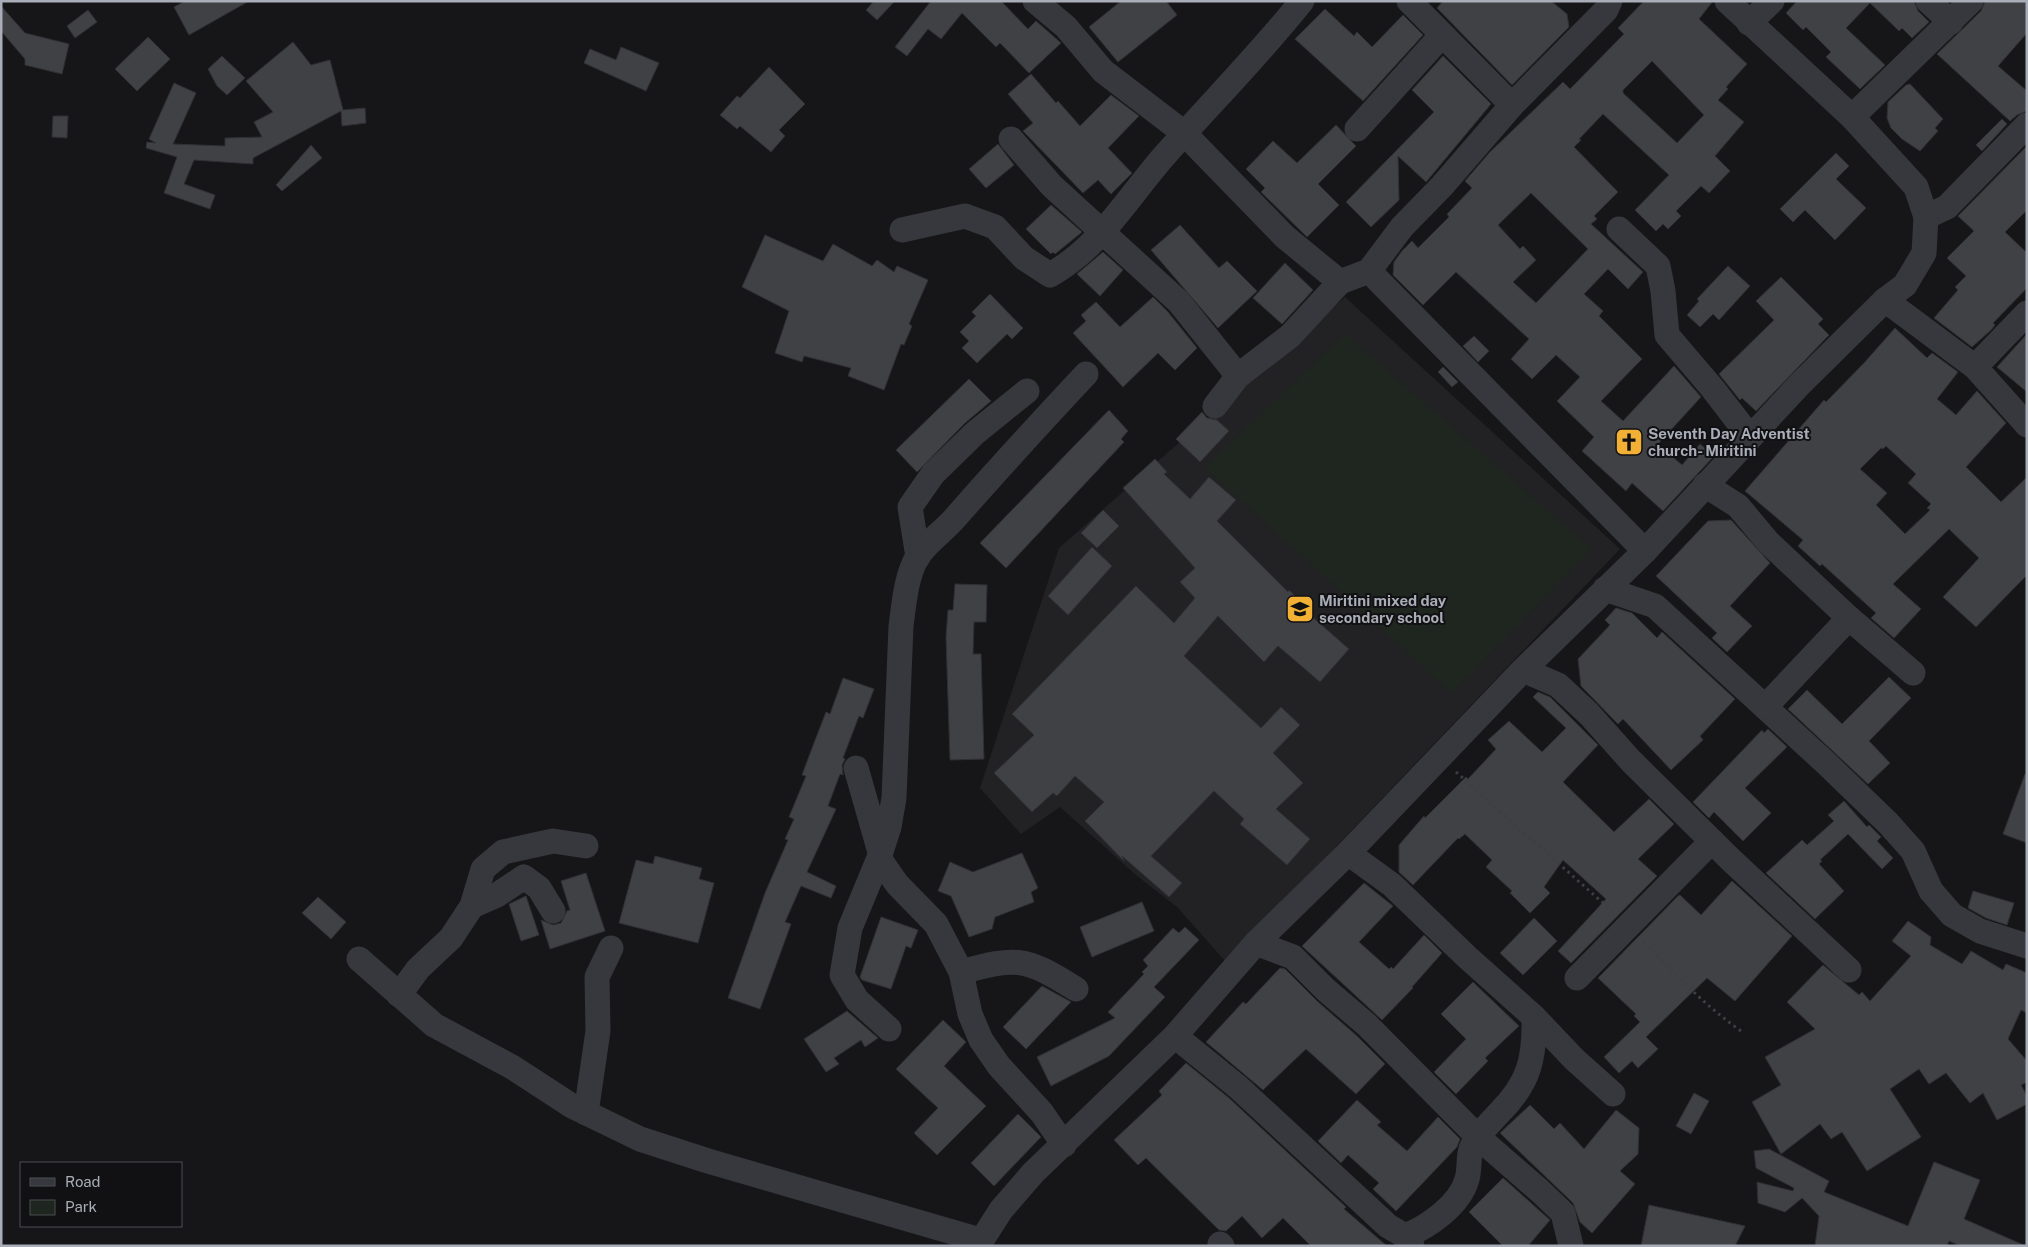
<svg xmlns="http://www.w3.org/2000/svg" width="2028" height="1247" viewBox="0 0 2028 1247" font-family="'Public Sans',sans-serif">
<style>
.built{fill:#222225}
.green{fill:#1e261f}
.building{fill:#404145;stroke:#303034;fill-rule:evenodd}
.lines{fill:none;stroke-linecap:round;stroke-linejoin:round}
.path{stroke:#3d3f44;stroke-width:3;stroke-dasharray:2.5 4;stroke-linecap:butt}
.minor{stroke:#37383d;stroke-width:25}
.labels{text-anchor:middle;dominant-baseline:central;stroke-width:4;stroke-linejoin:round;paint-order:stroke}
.poi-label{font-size:15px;font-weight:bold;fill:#a8adb8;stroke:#111113;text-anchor:start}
</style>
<rect width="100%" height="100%" fill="#161618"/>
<polygon class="built" points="1345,297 1620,549 1226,962 1177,907 1137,876 1060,807 1021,834 980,788 1059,548"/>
<polygon class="green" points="1345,334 1592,549 1451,693 1205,467"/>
<g class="building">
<polygon points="185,1 249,1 189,35 174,7"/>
<polygon points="874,1 895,1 877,20 866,10"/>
<polygon points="931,1 1001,1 1028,29 1036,21 1061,43 1029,73 1000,43 996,47 962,13 941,39 928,29 907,56 895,47"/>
<polygon points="1121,1 1166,1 1177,15 1118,62 1089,27"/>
<polygon points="1443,1 1551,1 1567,14 1569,27 1512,85 1437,8"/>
<path d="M1644 1H1713L1699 19 1747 64 1726 87 1728 89 1718 100 1744 122 1715 156 1730 171 1709 193 1701 186 1676 211 1681 216 1668 229 1663 224 1656 231 1635 210 1669 175 1603 114 1579 139 1581 140 1574 147 1618 192 1594 216 1597 219 1591 224 1643 272 1628 289 1608 269 1584 294 1603 311 1599 316 1642 359 1601 401 1623 421 1674 366 1701 397 1658 444 1682 465 1700 444 1714 456 1663 511 1632 483 1626 491 1582 451 1594 437 1557 401 1580 377 1556 355 1532 379 1511 359 1529 339 1456 272 1423 305 1393 275 1394 262 1402 251 1412 241 1418 248 1449 217 1447 214 1472 188 1465 181 1490 152 1563 82 1570 89 1624 34 1618 28ZM1652 61 1704 115 1677 143 1623 93V90ZM1531 193 1588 249 1536 303 1513 282 1536 260 1523 246 1520 249 1498 225Z"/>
<polygon points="1797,1 1914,1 1918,11 1929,22 1912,38 1902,28 1899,31 1870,3 1846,28 1885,65 1860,89 1826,57 1831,52 1806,27 1803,30 1786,13"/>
<polygon points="1985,1 2027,1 2027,33 1998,66 2027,91 2027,111 2017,115 2010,121 1937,54 1981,11"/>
<polygon points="1,6 25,33 69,44 62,74 25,65 25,59 1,31"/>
<polygon points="1325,9 1354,36 1357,32 1372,47 1403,15 1423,35 1363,101 1295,39"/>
<polygon points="88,10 97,22 75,38 67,26"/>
<polygon points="148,37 170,59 137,91 115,69"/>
<polygon points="293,42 311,65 330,60 343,110 365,108 366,123 342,126 341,111 253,158 253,164 194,160 184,184 215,195 210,209 164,193 177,157 146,148 147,142 156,143 149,139 174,83 196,93 173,144 225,146 225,138 262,137 254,122 273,112 246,81"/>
<polygon points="621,47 659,63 646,91 584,63 590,49 616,60"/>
<polygon points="222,56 245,78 227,95 217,86 208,69"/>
<polygon points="1443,56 1491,104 1426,182 1398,156 1399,200 1371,227 1346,202 1434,112 1412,90"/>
<polygon points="769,67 805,104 779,130 785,136 771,152 740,126 737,129 720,115 737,96 740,98"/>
<polygon points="1031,74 1056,103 1058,101 1080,126 1111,95 1139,116 1108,148 1132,173 1111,194 1098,180 1083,193 1023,131 1033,123 1008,94"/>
<polygon points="1910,84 1943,119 1935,128 1938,131 1920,151 1902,139 1891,128 1887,118 1888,102 1906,85"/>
<polygon points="53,116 68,116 67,138 52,137"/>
<polygon points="2002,119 2007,124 1982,151 1976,145"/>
<polygon points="1336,125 1356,146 1318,184 1339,205 1307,237 1261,192 1265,188 1246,169 1273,141 1297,163"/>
<polygon points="998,144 1014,165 986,188 969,169"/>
<polygon points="311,145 322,158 282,191 276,185"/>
<polygon points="2027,146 2027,210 2005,232 2027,253 2027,288 1993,323 1995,325 1991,330 1972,347 1934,318 1958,290 1955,287 1966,276 1947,258 1974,231 1958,216"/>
<polygon points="1836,153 1849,166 1836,179 1866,208 1835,240 1805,210 1793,222 1780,209"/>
<polygon points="1051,205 1082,232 1055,254 1053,252 1051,254 1026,229"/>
<polygon points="1180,225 1219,268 1227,261 1257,291 1218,328 1151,250"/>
<polygon points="765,235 823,261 833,244 872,266 877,260 894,272 897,266 928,280 909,324 912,326 904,345 901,344 884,390 848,376 851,368 804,356 802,362 775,353 789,311 742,287"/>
<polygon points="1103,252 1123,270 1100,296 1077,274"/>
<polygon points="1285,263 1313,290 1282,324 1253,298"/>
<polygon points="1728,266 1750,286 1719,320 1713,314 1700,327 1687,315 1699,301 1697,299"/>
<polygon points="1781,277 1823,319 1818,324 1829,335 1756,411 1742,398 1740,400 1719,374 1774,320 1756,301"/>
<polygon points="990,294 1023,328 1012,339 1007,334 977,363 962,348 969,341 960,332 976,316 972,312"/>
<polygon points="1153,297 1168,312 1197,348 1175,370 1158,353 1123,387 1073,333 1086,321 1081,315 1096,302 1120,327"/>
<path d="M1895 328 1927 358 1932 353 1958 372 1937 399 1956 415 1977 391 2006 423 1966 467 2001 502 2027 477V575L1976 627 1943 597 1979 558 1949 529 1893 584 1921 609 1894 638 1871 618 1876 613 1822 564 1820 566 1798 546 1803 540 1745 491 1824 400 1826 402 1864 363ZM1886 446 1916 474 1908 483 1931 504 1927 508 1930 510 1905 534 1876 505 1887 493 1860 469 1881 448 1883 449Z"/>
<polygon points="2027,334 2027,392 1997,367"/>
<polygon points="1474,336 1489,351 1478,362 1463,346"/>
<polygon points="1443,367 1458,382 1452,387 1438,372"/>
<polygon points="969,379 991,401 965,423 917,472 896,450"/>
<polygon points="1109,410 1128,431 1121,439 1124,442 1006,568 980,543"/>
<polygon points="1202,412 1207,418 1217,420 1229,431 1200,462 1176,439"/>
<polygon points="1155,459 1167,472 1164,474 1190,499 1209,477 1236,500 1217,521 1288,592 1289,590 1311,611 1309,614 1349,649 1320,682 1278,646 1264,662 1218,616 1184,656 1261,728 1281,707 1300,725 1273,753 1303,783 1276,809 1310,839 1287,865 1240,824 1244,819 1214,791 1151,856 1182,883 1169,897 1122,856 1124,861 1085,821 1104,802 1075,776 1057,796 1053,793 1032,812 994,773 1034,735 1012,714 1136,586 1174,623 1195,598 1180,582 1195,568 1123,488"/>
<polygon points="1103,510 1119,526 1097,548 1081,533"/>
<polygon points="1731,520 1770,563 1730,606 1752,626 1727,652 1712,638 1717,633 1656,576 1708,521"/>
<polygon points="1092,547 1112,566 1068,615 1048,596"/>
<polygon points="955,584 987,585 986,622 974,622 973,654 981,654 984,759 950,760 946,637 948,610 953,610"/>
<polygon points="1616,608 1632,613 1657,638 1662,632 1735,699 1700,736 1703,740 1671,770 1623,719 1618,724 1581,686 1578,659 1610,625 1605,620"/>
<polygon points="1889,677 1911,698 1869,741 1890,763 1868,784 1788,709 1807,690 1842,724"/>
<polygon points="843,678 874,689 863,718 859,716 843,758 845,759 842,765 843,775 840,774 828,806 836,809 807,872 836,886 831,898 801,886 785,922 791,924 760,1009 728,998 765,893 788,840 785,839 794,819 789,817 806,776 802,775 814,743 826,712 830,714"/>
<polygon points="1538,692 1550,697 1598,745 1563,782 1614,832 1649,799 1674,824 1638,859 1657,876 1571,963 1558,951 1606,899 1563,860 1544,887 1550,893 1530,913 1510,893 1512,891 1486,867 1492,860 1465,834 1459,839 1458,838 1413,885 1399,872 1399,845 1424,816 1425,818 1466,777 1468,779 1496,749 1488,740 1509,721 1542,752 1566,728 1533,697"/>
<polygon points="1768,729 1787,747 1745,788 1771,813 1743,841 1714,812 1709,818 1693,802 1762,730 1764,733"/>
<polygon points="2025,774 2027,774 2027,843 2003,834"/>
<polygon points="1844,801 1867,827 1869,825 1881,837 1877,841 1893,858 1882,869 1848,834 1820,860 1822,861 1819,864 1844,891 1815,919 1766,873 1802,840 1807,845 1834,821 1828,815"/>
<polygon points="1022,853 1038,888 1031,892 1034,902 995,917 992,929 969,937 951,896 938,891 950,862 973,872"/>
<polygon points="655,856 702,868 699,879 714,883 698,943 619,923 636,860 653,864"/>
<polygon points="586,873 605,931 550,949 541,920 553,925 561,923 567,911 570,910 561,881"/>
<polygon points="1732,881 1792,936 1735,1001 1707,978 1646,1037 1658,1049 1638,1068 1632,1061 1619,1073 1604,1057 1640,1022 1634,1016 1636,1014 1598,978 1678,896 1680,895 1701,915"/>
<polygon points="1364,883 1393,906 1359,942 1389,969 1391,967 1393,969 1424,935 1442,953 1412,987 1413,988 1382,1020 1302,946"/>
<polygon points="1973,891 2014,903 2007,925 1986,918 1968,908"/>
<polygon points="526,896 539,935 521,941 509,904"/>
<polygon points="318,897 346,922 331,939 302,913"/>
<polygon points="1142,902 1154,931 1092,957 1080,927"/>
<polygon points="881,917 918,930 911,948 906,946 891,989 862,980 860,977"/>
<polygon points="1534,918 1557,941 1523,975 1500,953"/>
<polygon points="1908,921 1931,937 1930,945 1962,964 1971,951 2003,970 2006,964 2027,973 2027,1013 2021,1010 2008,1039 2027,1061 2027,1082 2021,1085 2027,1096 2027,1104 1997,1120 1983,1093 1970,1103 1946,1073 1929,1084 1919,1069 1890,1089 1921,1137 1867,1171 1842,1132 1831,1139 1820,1124 1781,1154 1752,1102 1781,1085 1765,1057 1815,1029 1787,1002 1823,965 1859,995 1862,992 1870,1001 1911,956 1892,941"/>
<polygon points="1185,927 1199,940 1154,987 1165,997 1109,1056 1051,1086 1037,1057 1115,1018 1108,1012 1144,974 1142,972 1148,966 1143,960 1173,928 1179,933"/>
<polygon points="1280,968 1285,969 1317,1001 1357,1036 1385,1064 1356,1094 1306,1049 1263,1090 1206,1042 1243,1002 1246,1004"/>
<polygon points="1473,982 1519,1026 1485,1058 1488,1061 1456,1094 1434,1072 1466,1039 1441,1014"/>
<polygon points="1042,986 1071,1002 1026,1049 1003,1027"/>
<polygon points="847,1011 878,1038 865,1047 861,1040 834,1058 839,1064 826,1072 804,1039"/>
<polygon points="943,1020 966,1042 944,1066 986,1106 937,1155 914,1133 938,1108 896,1069"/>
<polygon points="1186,1063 1229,1098 1346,1207 1344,1209 1387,1246 1311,1246 1283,1218 1262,1238 1242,1216 1226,1231 1219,1230 1146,1158 1138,1165 1114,1140 1162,1095 1159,1091"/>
<polygon points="1694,1093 1709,1101 1691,1134 1676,1126"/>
<polygon points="1357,1100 1381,1122 1377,1125 1407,1151 1438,1117 1460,1139 1457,1147 1396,1211 1373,1189 1379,1183 1348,1155 1341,1163 1318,1141"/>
<polygon points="1530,1105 1554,1129 1560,1123 1584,1149 1616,1110 1639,1128 1638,1154 1620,1171 1635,1184 1592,1233 1580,1222 1573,1203 1500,1133"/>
<polygon points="1018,1114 1041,1137 994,1186 971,1163"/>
<polygon points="1769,1149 1829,1181 1824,1192 1908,1226 1934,1162 1980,1180 1964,1219 2026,1246 1961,1246 1949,1241 1947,1246 1815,1246 1819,1216 1802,1198 1785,1212 1758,1203 1757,1182 1793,1191 1794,1188 1756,1168 1754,1151"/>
<polygon points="1503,1178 1550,1220 1528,1246 1503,1246 1469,1212"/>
<polygon points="1649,1205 1745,1226 1735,1246 1641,1246"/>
</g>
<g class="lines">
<g class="path">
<polyline points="1456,772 1612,911"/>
<path d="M1643 942C1674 973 1704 1005 1741 1031"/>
</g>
<g class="minor">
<polyline points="1035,1 1066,27 1103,71 1184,133 1285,237 1340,282"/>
<polyline points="1409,1 1512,105"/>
<polyline points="1928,1 1951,22"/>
<polyline points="1749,23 1772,1"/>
<polyline points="1852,117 1971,1"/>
<polyline points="1357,129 1442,35"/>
<polyline points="1011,139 1052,186 1179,302 1238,376"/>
<polyline points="1926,217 1947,207 2027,125"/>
<polyline points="1619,229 1658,266 1663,291 1667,335 1713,389 1750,437"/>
<path d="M902 230 965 216 995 227 1024 258 1050 275C1100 247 1128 197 1165 155 1210 104 1259 55 1302 1"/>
<polyline points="1369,271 1645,551"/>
<polyline points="1885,300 1975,367 2027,425"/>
<polyline points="1975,367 2027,313"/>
<polyline points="1215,406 1238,376 1290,336 1340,282 1369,271 1402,227 1442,186 1512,105 1606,10 1610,1"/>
<polyline points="1705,485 1738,506 1768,542 1849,618 1913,673"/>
<polyline points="918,557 910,507 933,474 975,433 1027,391"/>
<polyline points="1605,589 1655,606 1827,764 1888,823 1913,851 1931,891 1952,915 1980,931 2027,946"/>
<polyline points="1523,670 1558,685 1589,714 1631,761 1730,859 1849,970"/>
<polyline points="1765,707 1849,618"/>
<polyline points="856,768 880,852"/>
<polyline points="1348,853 1392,885 1467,957 1534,1017 1574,1059 1613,1094"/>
<polyline points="879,858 897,884 936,924 961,972 970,1014 981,1040 999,1066 1042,1113 1064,1145"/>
<polyline points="472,906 497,895 524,877 539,888 553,911"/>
<polyline points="1256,943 1293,957 1326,990 1367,1025 1479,1138 1540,1191 1563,1213 1571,1246"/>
<polyline points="359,959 434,1025 512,1067 572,1106 640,1139 708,1161 980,1240"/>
<path d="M961 972C1018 956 1026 958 1076 989"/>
<polyline points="1577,978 1712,841"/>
<polyline points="399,995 418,969 451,938 472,906 483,869 503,852 553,841 586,846"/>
<path d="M889 1029 857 1000 842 975 850 928 879 858 889 827 894 798 901 626C904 604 906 575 918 556 928 541 944 531 955 518 998 469 1042 421 1086 374"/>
<polyline points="1175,1036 1238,1087 1388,1226 1405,1236 1412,1246"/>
<polyline points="586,1113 598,1031 597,977 611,948"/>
<path d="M1405 1236C1428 1227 1460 1205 1467 1179 1470 1170 1468 1158 1471 1149 1477 1135 1490 1123 1499 1113 1529 1083 1535 1059 1534 1017"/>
<polyline points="1220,1244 1222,1246"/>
<polyline points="978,1246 1001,1210 1033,1173 1175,1036 1256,943 1348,853 1523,670 1645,551 1800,384 1885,300 1905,285 1924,253 1926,217 1916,187 1852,117 1727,1"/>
</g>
</g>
<defs>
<g id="church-square" transform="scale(1.4375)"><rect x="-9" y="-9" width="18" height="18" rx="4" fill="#f2b134" stroke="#111113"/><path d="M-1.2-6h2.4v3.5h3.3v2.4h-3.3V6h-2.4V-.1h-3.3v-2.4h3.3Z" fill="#111"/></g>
<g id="school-square" transform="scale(1.4375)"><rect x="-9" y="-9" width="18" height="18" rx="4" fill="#f2b134" stroke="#111113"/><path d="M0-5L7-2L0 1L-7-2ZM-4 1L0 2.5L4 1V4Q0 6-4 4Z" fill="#111"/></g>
</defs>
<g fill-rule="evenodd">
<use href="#church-square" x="1629" y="442"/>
<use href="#school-square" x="1300" y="609"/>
</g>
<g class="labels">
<g class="poi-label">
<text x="1648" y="433">Seventh Day Adventist<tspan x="1648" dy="17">church- Miritini</tspan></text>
<text x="1319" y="600">Miritini mixed day<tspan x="1319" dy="17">secondary school</tspan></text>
</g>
</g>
<rect width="2028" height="1247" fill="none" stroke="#a8adb8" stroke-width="5"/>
<rect x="20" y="1162" width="162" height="65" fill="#111113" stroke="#4d4f55"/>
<rect x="30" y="1178" width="25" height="8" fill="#37383d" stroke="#4d4f55"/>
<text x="65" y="1187" font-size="15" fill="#a8adb8">Road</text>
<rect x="30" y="1200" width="25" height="15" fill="#1e261f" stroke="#4d4f55"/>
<text x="65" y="1212" font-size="15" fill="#a8adb8">Park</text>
</svg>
